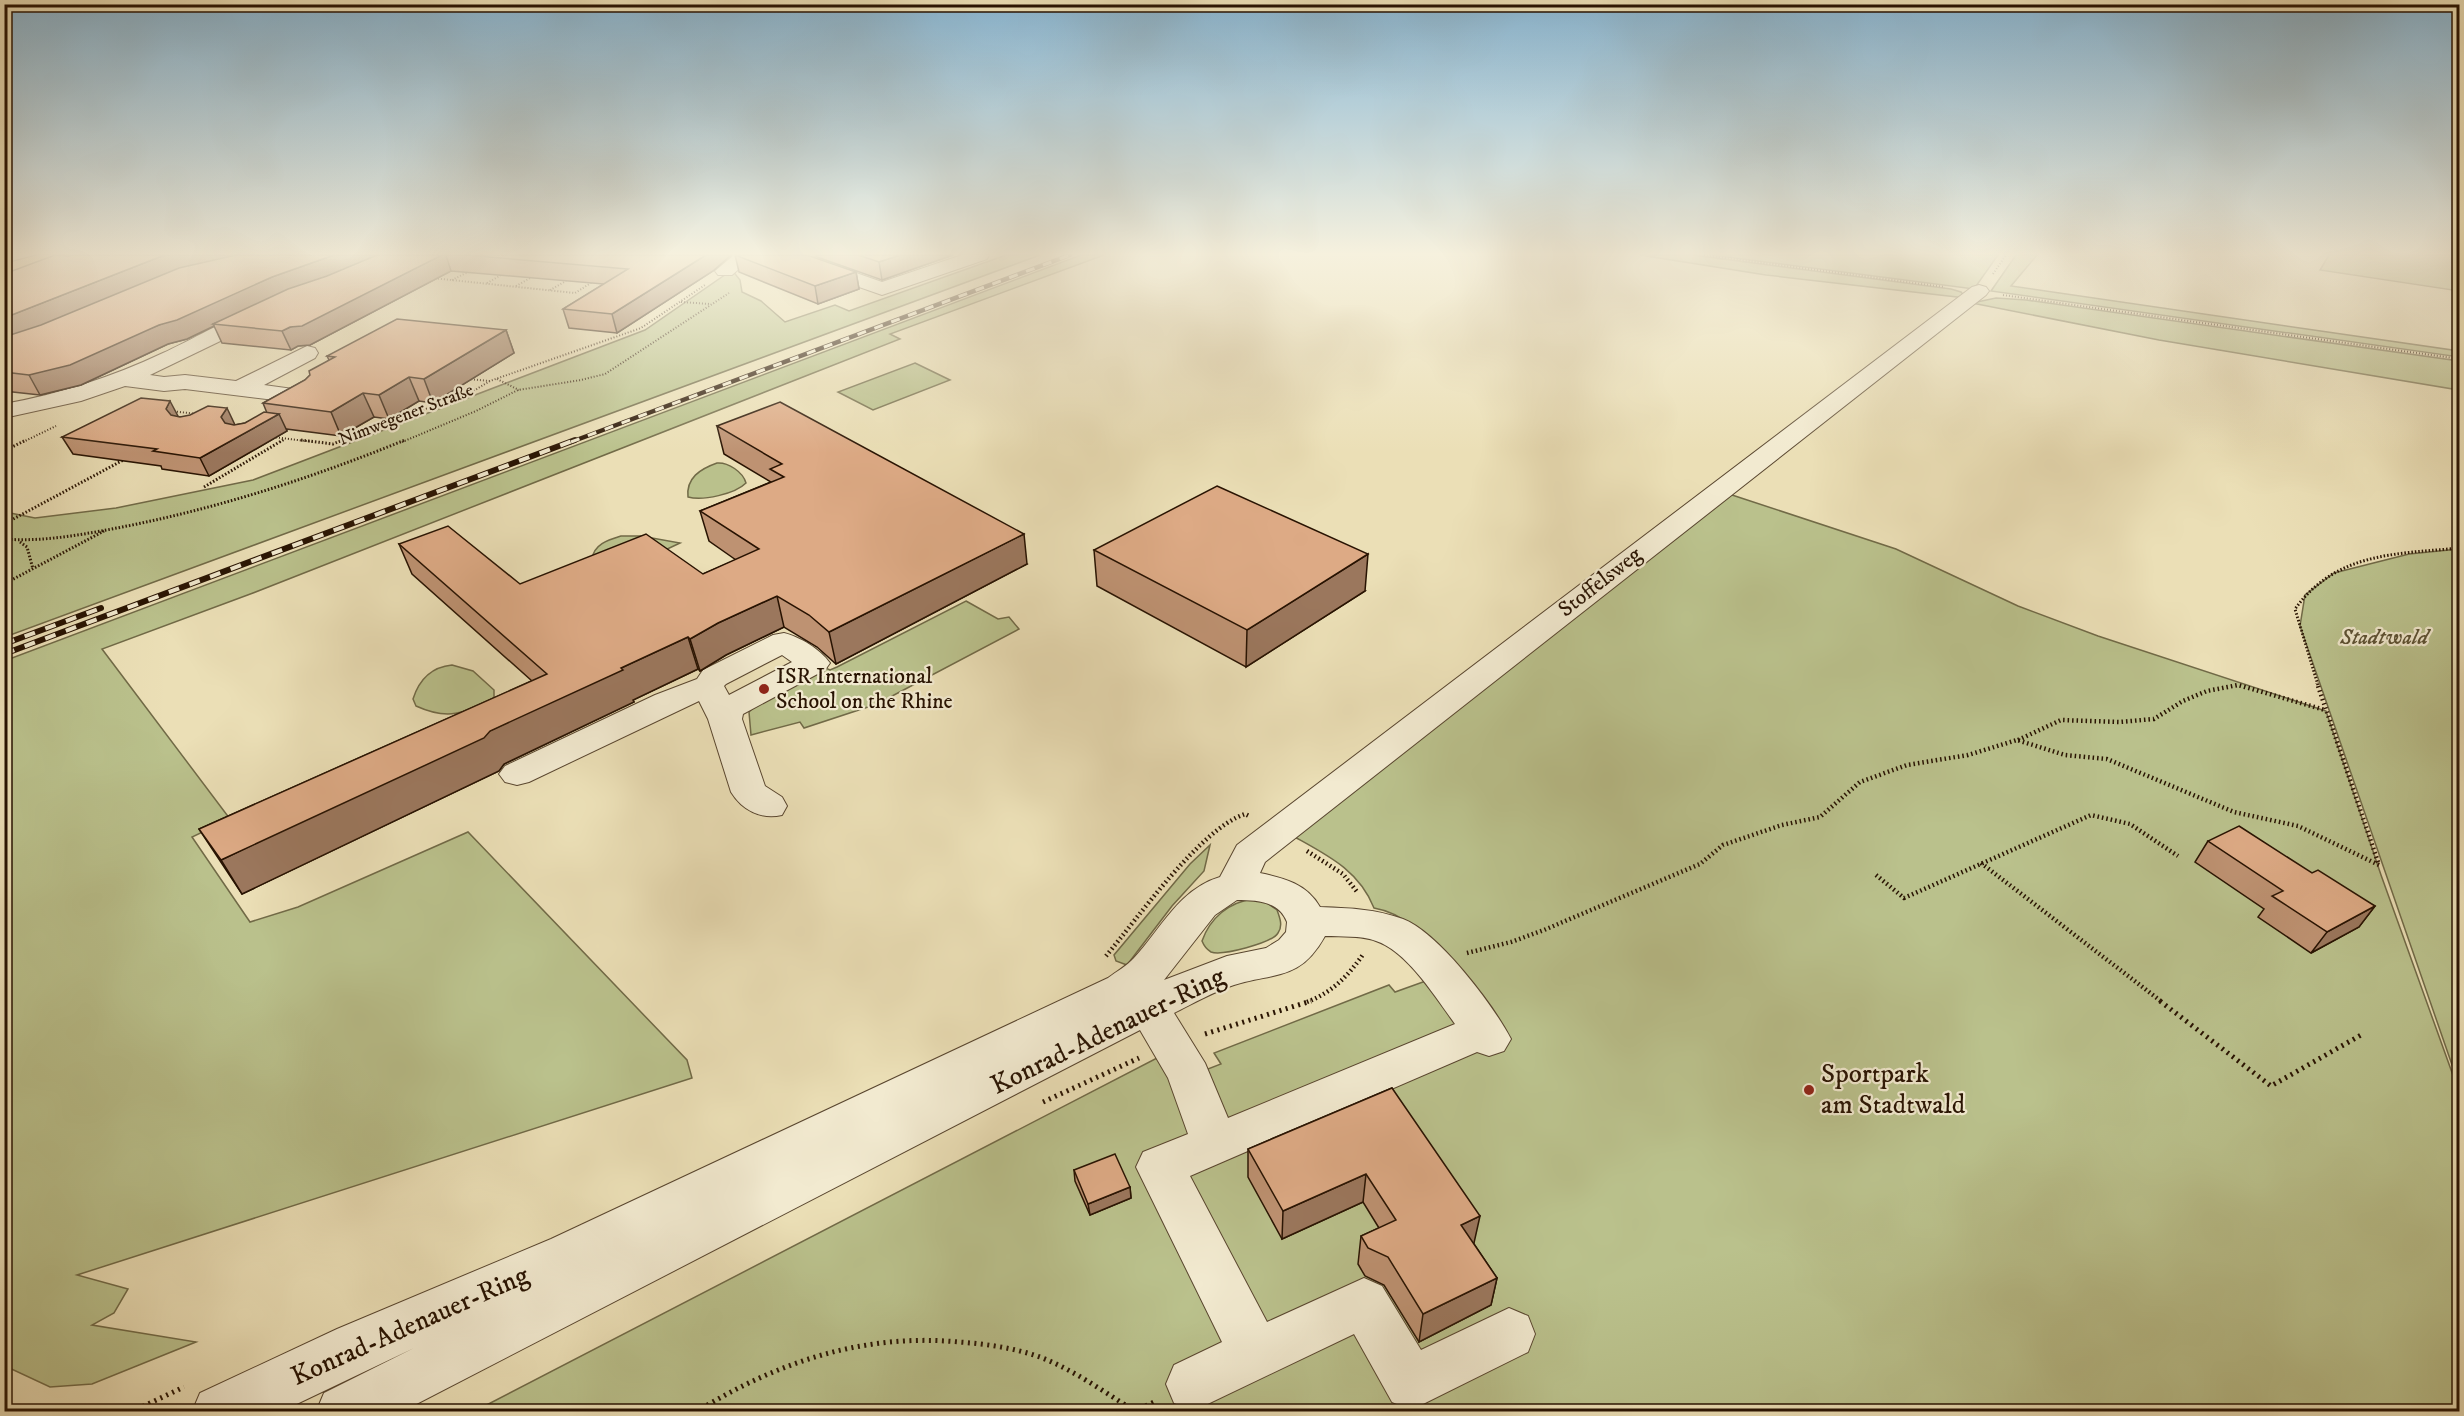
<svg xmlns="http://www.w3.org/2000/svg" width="2464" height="1416" viewBox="0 0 2464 1416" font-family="'IM FELL DW Pica',serif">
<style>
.green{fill:#bac18c;stroke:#716a47;stroke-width:1.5}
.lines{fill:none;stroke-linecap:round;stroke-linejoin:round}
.minor-casing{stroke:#59462f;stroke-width:2}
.major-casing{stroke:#281302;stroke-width:2}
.path-far3{stroke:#281302;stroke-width:2;stroke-dasharray:1 2;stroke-linecap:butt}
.path-far2{stroke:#281302;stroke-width:3;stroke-dasharray:1.5 2;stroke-linecap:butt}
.path-far1{stroke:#281302;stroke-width:4.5;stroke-dasharray:1.5 3;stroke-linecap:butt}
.path{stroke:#281302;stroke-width:5;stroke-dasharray:2 4.5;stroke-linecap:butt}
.minor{fill:#f2ead0;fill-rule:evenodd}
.major{fill:#e6c07b;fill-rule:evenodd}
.rail-far1-casing{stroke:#281302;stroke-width:4.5}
.rail-casing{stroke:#281302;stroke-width:6}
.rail-far1{stroke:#f2ead0;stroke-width:3;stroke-dasharray:9;stroke-linecap:butt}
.rail{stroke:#f2ead0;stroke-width:4;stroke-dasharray:11;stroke-linecap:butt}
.wall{fill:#be9272;stroke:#281302;stroke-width:1.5}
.shaded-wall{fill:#9b775d;stroke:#281302;stroke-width:1.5}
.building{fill:#ddaa85;stroke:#281302;stroke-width:1.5}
.poi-dot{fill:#8f2418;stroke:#f2ead0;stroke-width:2}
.labels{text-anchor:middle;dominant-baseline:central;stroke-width:4.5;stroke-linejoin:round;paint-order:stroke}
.far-street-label{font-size:18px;fill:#281302;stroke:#f2ead0}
.street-label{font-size:22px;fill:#281302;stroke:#f2ead0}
.park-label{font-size:22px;font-style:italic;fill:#5b5032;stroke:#f2ead0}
.poi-label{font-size:22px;fill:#281302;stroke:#f2ead0;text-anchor:start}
.near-street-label{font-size:27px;fill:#281302;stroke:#f2ead0}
.near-poi-label{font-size:27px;fill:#281302;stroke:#f2ead0;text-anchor:start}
</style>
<rect width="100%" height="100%" fill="#ebdfb6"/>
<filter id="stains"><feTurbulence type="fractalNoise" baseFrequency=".00333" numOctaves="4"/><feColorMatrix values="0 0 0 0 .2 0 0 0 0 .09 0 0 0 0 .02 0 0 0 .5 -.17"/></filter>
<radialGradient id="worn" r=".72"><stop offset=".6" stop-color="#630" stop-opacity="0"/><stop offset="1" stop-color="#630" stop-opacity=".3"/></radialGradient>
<g class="green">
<polygon points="1006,255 1040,255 5,637 5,512 35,518 116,508 253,480 645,330 732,270 740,280 742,292 761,301 785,322 835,305 849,311"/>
<polygon points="1081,255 1104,255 890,334 900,339 253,593 102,649 230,819 192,837 250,922 298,907 468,832 687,1060 692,1078 77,1275 128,1289 114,1313 92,1325 196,1342 92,1384 50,1387 5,1366 4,661"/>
<polygon points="1640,255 1693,255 1951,289 1961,292 1966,298 1766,275"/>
<polygon points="1712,255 1998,255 1974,289"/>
<polygon points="2016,255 2037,255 2011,286 2459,351 2459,357 1991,291"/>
<polygon points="2329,255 2459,255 2459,291 2320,270"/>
<polygon points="1996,298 2026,300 2459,361 2459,390 2159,340 1972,303"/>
<polygon points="915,363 950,380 873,410 838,392"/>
<path d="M717 463C728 462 743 472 746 483 735 494 703 501 688 497 686 478 700 469 717 463Z"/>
<path d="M1726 493 1896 549 2018 606 2098 636 2326 711 2381 875 2459 1092V1411L473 1412 1157 1058 1172 1083 1221 1064 1214 1053 1389 985 1395 992 1451 972C1427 944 1413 915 1374 908 1359 870 1327 855 1293 836Z"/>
<path d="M621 536H641L680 543 661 552 592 559C594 544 608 540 621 536Z"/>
<polygon points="2459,549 2460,549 2459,1085 2300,626 2305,595 2334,573 2409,554"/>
<polygon points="966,601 998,619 1009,617 1019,629 877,704 804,728 800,722 751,735 749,712 766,695 823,667 830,670 837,667"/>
<path d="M452 665 473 671 494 690V698C464 713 449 721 416 706L413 699C419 680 432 667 452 665Z"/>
<polygon points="1210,845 1204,871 1172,906 1127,965 1116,961 1114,955 1190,864"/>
<path d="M1253 899 1267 903 1277 910C1280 918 1283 926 1278 933 1272 943 1222 956 1211 952 1206 949 1204 946 1202 941 1210 918 1229 902 1253 899Z"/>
</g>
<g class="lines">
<g class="minor-casing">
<g id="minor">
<polygon points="734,255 755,255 732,275 718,275 715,271"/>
<polygon points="792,255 812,255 816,259 882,282 962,255 989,255 987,259 882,295 802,267"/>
<path d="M1979 285 1986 287 1989 291 1986 295 1265 862 1260 873C1284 878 1307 884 1320 907 1349 908 1376 909 1403 919 1439 933 1493 1005 1511 1039L1504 1051 1489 1056 1477 1052 1190 1176 1267 1322 1364 1278 1382 1286 1421 1350 1509 1308 1528 1316 1535 1334 1528 1352 1411 1410 1392 1402 1354 1334 1193 1411 1174 1403 1166 1384 1174 1365 1222 1342 1136 1167 1143 1152 1188 1134 1168 1078 1140 1030 401 1412H316L324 1393 414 1348 280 1412H192L200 1393 337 1329 551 1239 1108 978C1117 971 1127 966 1134 958 1161 929 1179 889 1220 877L1237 845 1972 287ZM1237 900C1256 900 1279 901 1287 922L1286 932 1279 940 1266 948 1227 956 1164 980 1215 915ZM1325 936C1341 937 1360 935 1376 941 1407 951 1436 998 1455 1024L1228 1118 1205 1063 1174 1013C1194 1003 1213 992 1234 985 1276 972 1300 981 1325 936Z"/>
<path d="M259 309 266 311 269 315 266 319 150 375 164 377 185 375 236 381 307 346 315 348 318 353 315 358 264 385 315 392 319 397C311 408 296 414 283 411L279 406 283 401 185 389 164 391 125 386 81 401 4 418V404C60 394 112 377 163 353 190 341 231 316 259 309Z"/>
<path d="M784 633C800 637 820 649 830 663L825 670 743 714 742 719 765 786 782 797 787 806 782 815C761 820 742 810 731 792L708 719 699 701 529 782 517 785 505 782 499 774 505 766 655 695 697 679 703 670 773 635ZM782 655 792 662 729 695 724 686 726 684Z"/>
</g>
</g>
<g class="major-casing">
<polygon id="major" points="38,255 68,255 66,259 4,276 4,264"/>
</g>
<g class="path-far3">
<polyline points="1704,255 1945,287"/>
<polyline points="1993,274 2006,255"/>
<polyline points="432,278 575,293 594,281"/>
<polyline points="452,280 470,271"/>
<polyline points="487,283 501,275"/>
<polyline points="516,286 530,278"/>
<polyline points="550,290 566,281"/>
<polyline points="2003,295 2460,359"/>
<polyline points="681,302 710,304"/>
<polyline points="468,379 490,381 641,328 705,285"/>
<polyline points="497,379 519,390"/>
<polyline points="171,411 197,414"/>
<polyline points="273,437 314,442"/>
<polyline points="23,442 56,426"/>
<polyline points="280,442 285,439"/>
<polyline points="339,442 475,390 490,381"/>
<polyline points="402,442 476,411 518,390 581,380 605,374 729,293"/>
</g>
<g class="path-far2">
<polyline points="301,440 333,444 343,440"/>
<polyline points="4,451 26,440"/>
<polyline points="204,487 283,440"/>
<polyline points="4,524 127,458"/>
<path d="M4 539C42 542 80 535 117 528 216 509 312 478 405 440"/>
<polyline points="20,542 27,547 33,569"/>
<polyline points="4,584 104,531"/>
<path d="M2318 685 2295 609C2336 552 2396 554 2460 548"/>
</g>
<g class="path-far1">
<polyline points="2018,740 2061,720 2119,722 2154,719 2183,701 2207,691 2238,685 2325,710"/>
<polyline points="1307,851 1343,874 1358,893"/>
<polyline points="1981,863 2162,1002"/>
<polyline points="1876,875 1904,898 2091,815 2130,824 2178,856"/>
<polyline points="1467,953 1511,942 1544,930 1700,864 1723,845 1782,825 1820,817 1860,782 1907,765 1968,755 2017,740 2065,755 2107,759 2234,812 2298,826 2379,865 2317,683"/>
<path d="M1106 956C1138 918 1200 829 1245 814L1249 816"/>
<path d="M1307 1002C1333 992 1349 975 1364 953"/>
</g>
<g class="path">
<polyline points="2160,1001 2271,1086 2361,1035"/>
<polyline points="1205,1034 1311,1001"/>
<polyline points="1043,1102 1139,1058"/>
<polyline points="131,1412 184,1387"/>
<path d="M696 1412C777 1362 864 1333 959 1342 987 1344 1014 1348 1040 1357 1074 1370 1104 1392 1135 1411L1154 1402"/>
</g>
<use href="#minor" class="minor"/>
<use href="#major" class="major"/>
<g class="rail-far1-casing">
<polyline id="rail-far1" points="571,442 1070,255"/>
</g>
<g class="rail-casing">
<g id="rail">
<polyline points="4,644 101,608"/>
<polyline points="4,654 575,440"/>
</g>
</g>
<use href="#rail-far1" class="rail-far1"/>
<use href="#rail" class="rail"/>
</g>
<g class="wall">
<polygon points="73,255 731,255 713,271 617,333 569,328 563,309 604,284 451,271 310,345 298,346 291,350 222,343 214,326 187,339 168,344 81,385 40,395 4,391 4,274"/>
<polygon points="735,255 856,272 859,289 818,304 739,272"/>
<polygon points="815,255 953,255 882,280 817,257"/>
<polygon points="506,330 514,353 433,403 419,401 389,419 374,417 341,436 286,429 287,431 209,476 162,469 161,466 73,454 62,437 179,417 235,425 245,423 267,413 263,403 305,380 310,375 329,360 327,356"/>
<polygon points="717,426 1027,564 836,664 817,647 784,627 726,655 700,671 698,669 633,700 634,702 504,764 499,771 242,894 199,829 532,681 412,574 399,544 520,584 703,574 736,560 709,541 700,511 771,482 724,454"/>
<polygon points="1094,550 1365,591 1246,667 1097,586"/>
<polygon points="2208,841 2312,873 2375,906 2359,927 2311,953 2258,917 2264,909 2195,862"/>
<polygon points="1392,1088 1474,1244 1497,1278 1491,1305 1419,1342 1384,1285 1365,1276 1358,1264 1361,1236 1379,1228 1363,1202 1282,1239 1248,1177 1248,1149"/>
<polygon points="1074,1170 1130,1187 1131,1198 1090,1215 1075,1181"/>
</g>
<g class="shaded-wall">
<polygon points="168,255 254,255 4,341 4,318 162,256"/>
<polygon points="334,255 388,255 213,324 214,326 187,339 168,344 81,385 40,395 29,375 159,325 272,277"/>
<polygon points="442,255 446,255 451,271 310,345 298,346 291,350 282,331"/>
<polygon points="706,255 731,255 713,271 617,333 612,314"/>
<polygon points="900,255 953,255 882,280 879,262"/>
<polygon points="856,272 859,289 818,304 815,286"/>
<polygon points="506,330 514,353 433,403 424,379"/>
<polygon points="409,377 419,401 389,419 379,395"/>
<polygon points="363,393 374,417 341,436 331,412"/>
<polygon points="170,401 179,418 175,426 166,409"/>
<polygon points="227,408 235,425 229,434 221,417"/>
<polygon points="279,414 287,431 209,476 200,458"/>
<polygon points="1024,534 1027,564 836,664 829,632"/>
<polygon points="1368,554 1365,591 1246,667 1247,630"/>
<polygon points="777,596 784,627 726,655 700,671 690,639 718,623"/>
<polygon points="688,637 698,669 633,700 634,702 504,764 499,771 242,894 221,860 621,668"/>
<polygon points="2375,906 2359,927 2311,953 2327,932"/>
<polygon points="1366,1174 1363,1202 1282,1239 1283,1211"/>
<polygon points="1130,1187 1131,1198 1090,1215 1088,1204"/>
<polygon points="1480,1216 1474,1243 1456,1253 1461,1225"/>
<polygon points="1497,1278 1491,1305 1419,1342 1423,1314"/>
</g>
<g class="building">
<polygon points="55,255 69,256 73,255 168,255 162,256 4,318 4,274"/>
<polygon points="236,255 334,255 272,277 177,320 159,325 70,365 29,375 4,372 4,337 41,325 179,268"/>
<polygon points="377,255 442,255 302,326 290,327 282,331 213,324 288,289 327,276"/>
<polygon points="465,255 706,255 612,314 563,309 628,269"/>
<polygon points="735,255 807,255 856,272 815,286"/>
<polygon points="858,255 900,255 879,262"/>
<polygon points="397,319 506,330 424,379 409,377 379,395 363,393 331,412 263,403 305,380 310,375 309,371 335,357 327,356"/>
<polygon points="141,398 170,401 166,409 171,415 180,417 190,415 208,406 227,408 221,417 225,423 234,425 245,423 264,412 279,414 200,458 153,451 157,449 62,437"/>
<polygon points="780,402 1024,534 829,632 809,615 777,596 718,623 690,639 688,637 621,668 623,670 490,731 484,738 221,860 199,829 547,674 399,544 448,526 520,584 646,534 703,574 759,549 700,511 784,477 770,469 782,464 717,426"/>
<polygon points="1217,486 1368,554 1247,630 1094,550"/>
<polygon points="2239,826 2312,873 2318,870 2375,906 2327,932 2272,896 2283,891 2208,841"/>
<polygon points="1392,1088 1480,1216 1461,1225 1497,1278 1423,1314 1388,1257 1368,1248 1361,1236 1396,1220 1366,1174 1283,1211 1248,1149"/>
<polygon points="1115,1154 1130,1187 1088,1204 1074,1170"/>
</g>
<linearGradient id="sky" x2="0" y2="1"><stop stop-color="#89b7d4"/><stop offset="0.56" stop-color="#f6f1de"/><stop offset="1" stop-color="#f6f1de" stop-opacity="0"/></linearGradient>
<rect width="2464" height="453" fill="url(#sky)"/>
<g class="poi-dot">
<circle cx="764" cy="689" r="6"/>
<circle cx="1809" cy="1090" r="6"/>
</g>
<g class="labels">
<g class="far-street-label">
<text transform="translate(406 415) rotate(-21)">Nimwegener Straße</text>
</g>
<g class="street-label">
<text transform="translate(1600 582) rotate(-38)">Stoffelsweg</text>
</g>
<g class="park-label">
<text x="2384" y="637">Stadtwald</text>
</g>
<g class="poi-label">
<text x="776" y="676">ISR International<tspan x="776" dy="25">School on the Rhine</tspan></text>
</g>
<g class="near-street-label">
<text transform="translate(1108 1031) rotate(-26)">Konrad-Adenauer-Ring</text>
<text transform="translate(410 1326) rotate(-24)">Konrad-Adenauer-Ring</text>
</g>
<g class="near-poi-label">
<text x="1821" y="1074">Sportpark<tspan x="1821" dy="31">am Stadtwald</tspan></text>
</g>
</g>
<rect width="2464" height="1416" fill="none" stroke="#ebdfb6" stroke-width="24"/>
<rect x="6" y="6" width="2452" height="1404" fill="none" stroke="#281302" stroke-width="3"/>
<rect x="12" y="12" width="2440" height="1392" fill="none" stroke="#281302" stroke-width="1.5"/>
<rect width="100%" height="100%" filter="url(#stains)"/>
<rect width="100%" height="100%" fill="url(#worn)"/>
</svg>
